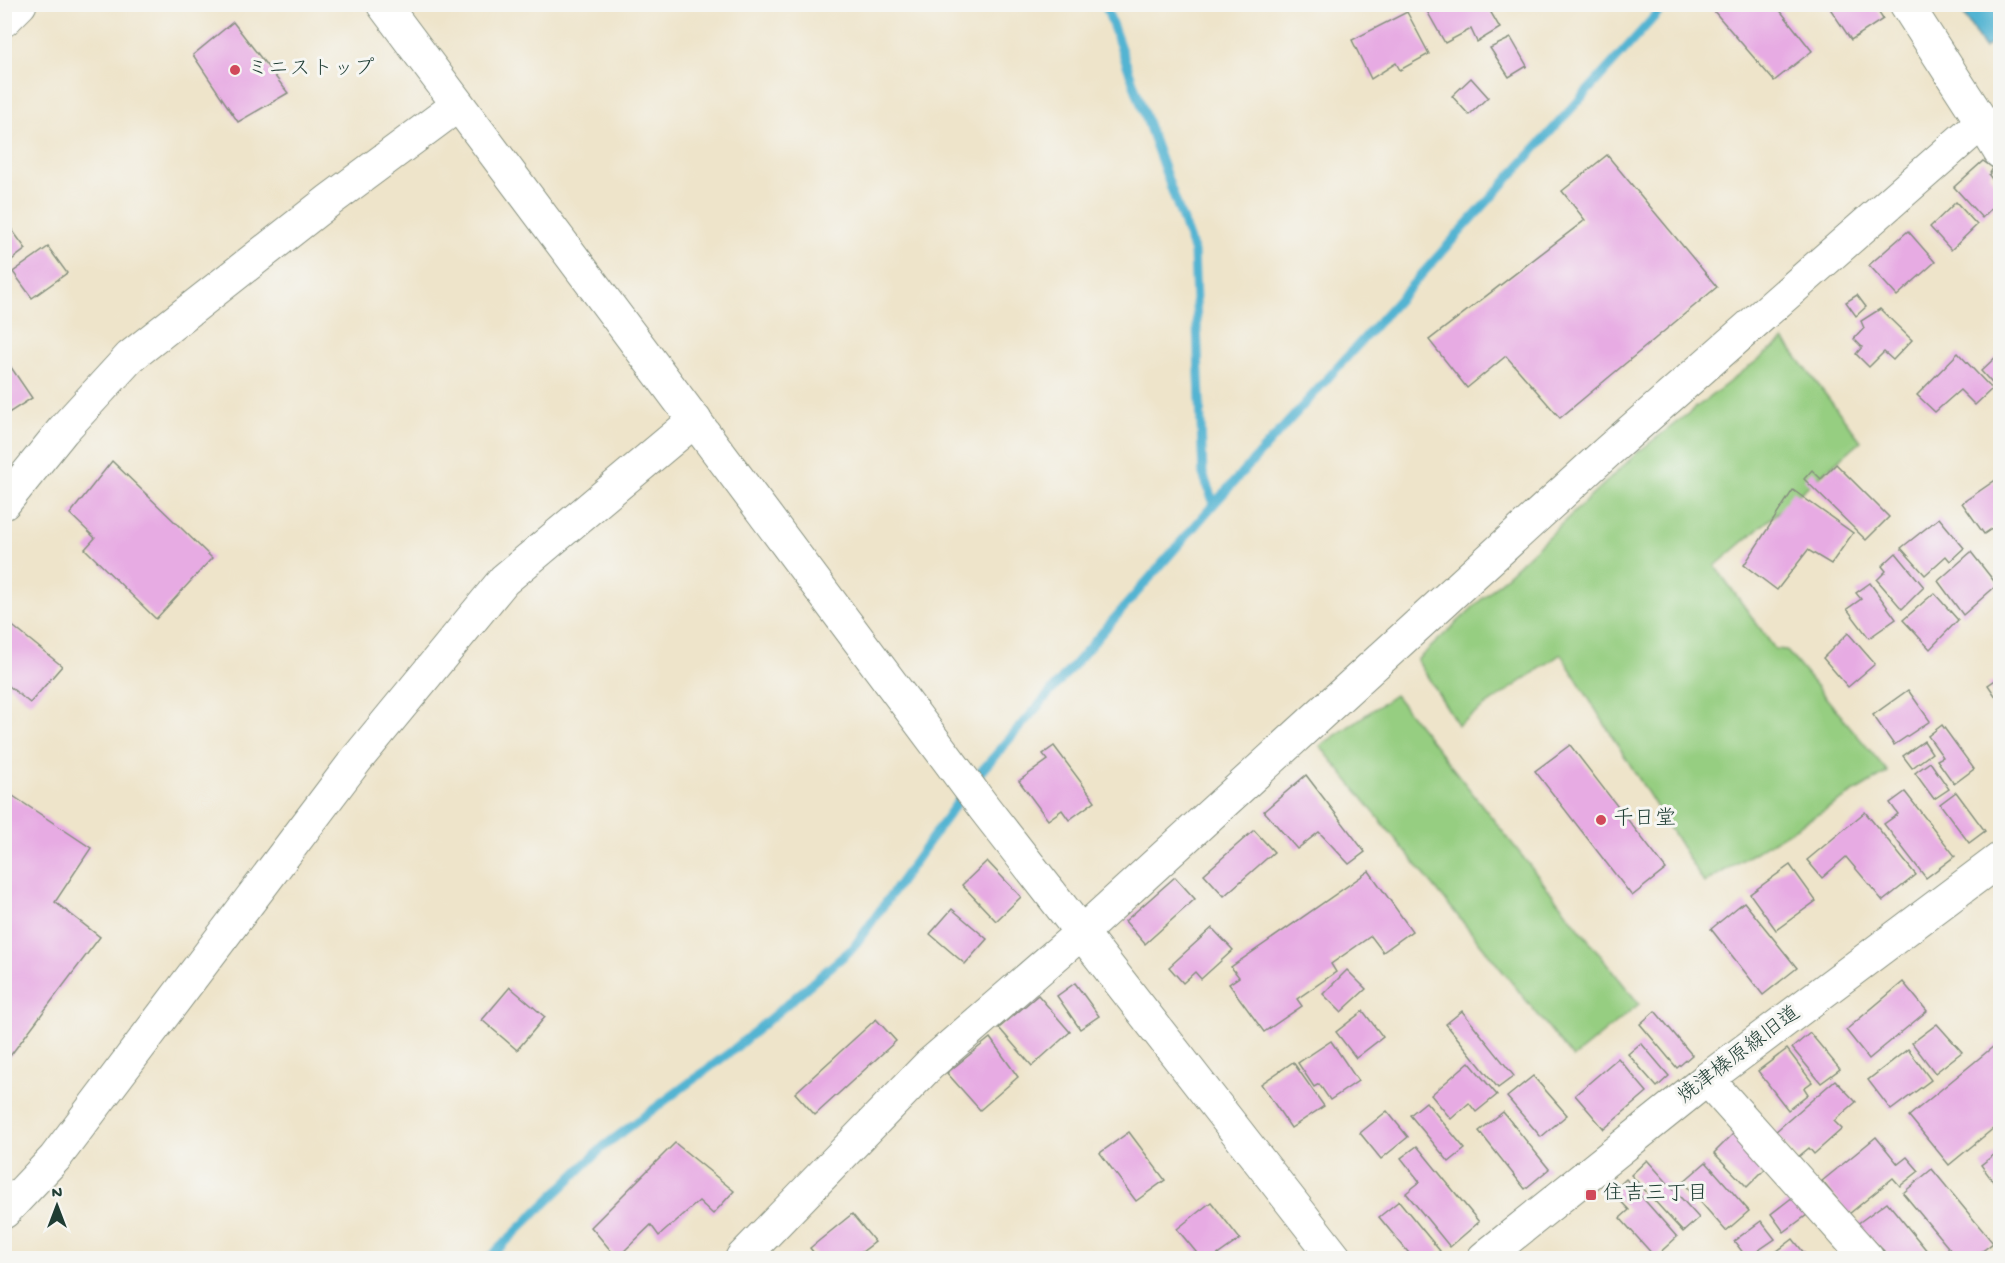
<svg xmlns="http://www.w3.org/2000/svg" width="2005" height="1263" viewBox="0 0 2005 1263" font-family="'Gochi Hand','Klee One',sans-serif">
<style>
.green{fill:#96ce81;stroke:#5a865a;stroke-width:1.5}
.water{fill:#53b4d2;stroke:#397883;stroke-width:1.5}
.lines{fill:none;stroke-linecap:round;stroke-linejoin:round}
.stream{stroke:#53b4d2;stroke-width:9}
.building{fill:#e7abe3}
.minor-casing{stroke:#86907f;stroke-width:35}
.tertiary-casing{stroke:#86907f;stroke-width:35}
.minor{stroke:#fff;stroke-width:33}
.tertiary{stroke:#fff;stroke-width:33}
.poi-dot{fill:#d1495b;stroke:#f6f6f2;stroke-width:2}
.labels{text-anchor:middle;dominant-baseline:central;stroke-width:6;stroke-linejoin:round;paint-order:stroke}
.poi-label{font-size:21px;fill:#1f3d34;stroke:#f6f6f2;text-anchor:start}
.street-label{font-size:21px;fill:#1f3d34;stroke:#f6f6f2}
</style>
<rect width="100%" height="100%" fill="#f6f6f2"/>
<filter id="ink" filterUnits="userSpaceOnUse"><feTurbulence type="fractalNoise" baseFrequency=".0167" numOctaves="2"/><feDisplacementMap in="SourceGraphic" scale="12" xChannelSelector="R" yChannelSelector="G"/><feConvolveMatrix kernelMatrix="1 2 1 2 8 2 1 2 1" color-interpolation-filters="sRGB"/></filter>
<filter id="wash" filterUnits="userSpaceOnUse"><feTurbulence type="fractalNoise" baseFrequency=".008" numOctaves="4" result="noise"/><feDisplacementMap in="SourceGraphic" scale="24" xChannelSelector="R" yChannelSelector="G"/><feGaussianBlur stdDeviation="1.35" result="paint"/><feColorMatrix in="noise" values="0 0 0 0 0 0 0 0 0 0 0 0 0 0 0 0 0 1.4 0 .05"/><feComposite in="paint" operator="in"/></filter>
<g filter="url(#wash)">
<rect width="100%" height="100%" fill="#eee4ca"/>
<g class="green">
<polygon points="1784,340 1861,441 1715,566 1775,649 1786,650 1888,772 1704,883 1561,654 1458,725 1417,660 1638,452"/>
<polygon points="1395,695 1639,1004 1573,1058 1320,746"/>
</g>
<polygon class="water" points="1958,5 2000,5 2000,37 1984,48"/>
<g class="lines">
<g class="stream">
<polyline points="1105,4 1194,252 1203,474 1214,504"/>
<polyline points="972,782 1214,504 1666,4"/>
<polyline points="489,1258 604,1146 733,1050 853,948 964,793"/>
</g>
</g>
<g id="blocks">
<g class="building">
<polygon points="1423,4 1486,4 1500,28 1477,42 1471,29 1445,43"/>
<polygon points="1720,4 1775,4 1812,51 1774,81 1713,10"/>
<polygon points="1827,4 1873,4 1883,19 1851,40"/>
<polygon points="1407,12 1429,54 1400,70 1396,63 1371,79 1352,40"/>
<polygon points="233,22 288,93 238,122 193,55"/>
<polygon points="1511,38 1527,66 1509,77 1490,48"/>
<polygon points="1471,78 1488,97 1469,115 1452,96"/>
<polygon points="1607,155 1717,287 1560,418 1506,356 1467,388 1429,340 1585,220 1562,191"/>
<polygon points="1983,161 1993,168 1989,175 2000,190 2000,200 1982,218 1954,187"/>
<polygon points="1956,202 1977,225 1951,250 1930,227"/>
<polygon points="7,223 26,249 5,265 5,225"/>
<polygon points="1908,231 1935,262 1897,296 1869,265"/>
<polygon points="48,247 67,273 32,298 13,272"/>
<polygon points="1857,295 1866,307 1856,316 1846,302"/>
<polygon points="1880,309 1912,340 1893,360 1884,352 1869,367 1856,354 1862,347 1854,339 1864,328 1861,321"/>
<polygon points="1958,353 1992,389 1975,405 1960,390 1935,412 1917,395"/>
<polygon points="2000,353 2000,392 1981,371"/>
<polygon points="4,357 32,398 4,416"/>
<polygon points="112,461 212,558 156,619 85,549 95,538 70,514"/>
<polygon points="1836,464 1889,517 1866,540 1804,479 1812,470 1821,479"/>
<polygon points="1997,479 2000,483 2000,523 1984,534 1962,503"/>
<polygon points="1793,490 1853,533 1831,564 1808,550 1777,590 1744,565"/>
<polygon points="1939,518 1964,548 1950,561 1946,556 1925,575 1901,548"/>
<polygon points="1971,552 1997,585 1963,615 1938,581"/>
<polygon points="1896,553 1924,587 1902,609 1877,580 1886,571 1882,566"/>
<polygon points="1870,583 1896,619 1869,638 1847,609 1861,599 1856,593"/>
<polygon points="1934,593 1958,620 1930,649 1903,620"/>
<polygon points="4,619 62,666 30,703 4,682"/>
<polygon points="1848,633 1875,664 1848,687 1823,658"/>
<polygon points="2000,677 2000,703 1988,685"/>
<polygon points="1908,690 1930,721 1894,745 1873,715"/>
<polygon points="1942,725 1974,769 1954,784 1937,760 1943,757 1928,736"/>
<polygon points="1924,741 1932,753 1912,768 1903,756"/>
<polygon points="1570,745 1666,869 1632,896 1535,771"/>
<polygon points="1054,746 1095,801 1069,820 1062,810 1048,820 1019,781 1048,760 1043,754"/>
<polygon points="1930,762 1949,789 1934,799 1915,773"/>
<polygon points="1306,775 1365,852 1349,864 1319,832 1297,849 1264,811"/>
<polygon points="4,790 91,848 55,902 100,937 4,1064"/>
<polygon points="1905,792 1955,856 1926,878 1884,824 1898,814 1890,803"/>
<polygon points="1956,792 1985,831 1969,843 1940,804"/>
<polygon points="1865,812 1916,875 1883,901 1846,857 1822,878 1807,860"/>
<polygon points="1254,830 1274,852 1224,896 1204,874"/>
<polygon points="987,861 1021,897 996,921 962,885"/>
<polygon points="1790,865 1816,901 1776,930 1750,894"/>
<polygon points="1369,871 1412,931 1383,952 1371,936 1331,964 1336,972 1297,999 1302,1006 1264,1032 1229,984 1239,977 1231,967"/>
<polygon points="1175,877 1195,899 1145,944 1125,921"/>
<polygon points="1744,902 1797,968 1763,995 1711,929"/>
<polygon points="952,909 987,939 965,964 930,934"/>
<polygon points="1212,928 1233,950 1201,979 1195,972 1183,983 1169,967"/>
<polygon points="1347,970 1366,989 1341,1012 1323,994"/>
<polygon points="1903,982 1927,1011 1869,1059 1846,1030"/>
<polygon points="1075,983 1099,1016 1080,1029 1057,996"/>
<polygon points="510,987 545,1017 517,1050 482,1020"/>
<polygon points="1038,995 1070,1032 1032,1066 999,1028"/>
<polygon points="1363,1011 1383,1037 1356,1058 1336,1032"/>
<polygon points="1462,1011 1514,1076 1498,1088 1446,1024"/>
<polygon points="1655,1011 1692,1055 1677,1068 1640,1024"/>
<polygon points="876,1019 896,1041 815,1115 795,1093"/>
<polygon points="1937,1024 1962,1052 1935,1073 1912,1043"/>
<polygon points="1810,1033 1840,1069 1821,1083 1792,1048"/>
<polygon points="990,1038 1018,1077 980,1110 947,1073"/>
<polygon points="1331,1041 1358,1081 1330,1100 1319,1084 1314,1087 1298,1063"/>
<polygon points="2000,1041 2000,1123 1949,1165 1909,1116"/>
<polygon points="1641,1043 1669,1076 1657,1087 1628,1054"/>
<polygon points="1787,1049 1812,1082 1804,1088 1808,1094 1788,1110 1758,1071"/>
<polygon points="1908,1049 1931,1080 1891,1110 1868,1080"/>
<polygon points="1618,1058 1647,1092 1604,1129 1575,1095"/>
<polygon points="1293,1062 1324,1106 1291,1128 1261,1084"/>
<polygon points="1469,1062 1497,1095 1476,1112 1469,1103 1451,1119 1431,1095"/>
<polygon points="1533,1076 1567,1115 1541,1137 1507,1097"/>
<polygon points="1835,1080 1856,1102 1834,1121 1842,1129 1814,1154 1809,1148 1798,1157 1775,1132"/>
<polygon points="1426,1102 1465,1149 1449,1162 1410,1115"/>
<polygon points="1387,1111 1408,1137 1381,1159 1360,1133"/>
<polygon points="1503,1112 1549,1169 1525,1189 1479,1131"/>
<polygon points="1736,1131 1769,1165 1747,1187 1714,1153"/>
<polygon points="1129,1132 1165,1180 1136,1201 1100,1153"/>
<polygon points="1876,1137 1898,1164 1907,1157 1919,1171 1900,1186 1893,1178 1849,1214 1822,1181"/>
<polygon points="675,1143 734,1191 713,1214 699,1201 659,1236 651,1225 617,1258 591,1227"/>
<polygon points="1417,1146 1479,1222 1450,1247 1406,1193 1420,1182 1401,1158"/>
<polygon points="2000,1150 2000,1191 1981,1165"/>
<polygon points="1647,1160 1699,1218 1683,1232 1631,1175"/>
<polygon points="1706,1162 1749,1211 1726,1231 1683,1182"/>
<polygon points="1932,1169 1993,1243 1973,1258 1957,1258 1903,1193"/>
<polygon points="1626,1179 1677,1237 1655,1257 1620,1218 1629,1210 1612,1192"/>
<polygon points="1798,1193 1811,1212 1784,1232 1771,1214"/>
<polygon points="1399,1201 1440,1251 1431,1258 1413,1258 1379,1217"/>
<polygon points="1211,1202 1240,1239 1213,1258 1201,1258 1177,1229"/>
<polygon points="1887,1202 1928,1252 1922,1258 1891,1258 1857,1224"/>
<polygon points="852,1214 875,1242 854,1258 818,1258 810,1248"/>
<polygon points="1761,1221 1775,1239 1747,1258 1734,1241"/>
<polygon points="1793,1239 1808,1258 1768,1258"/>
</g>
</g>
</g>
<g filter="url(#ink)">
<use href="#blocks" fill-opacity="0" stroke="#86907f" stroke-width="1.5"/>
<g class="lines">
<g class="minor-casing">
<g id="minor">
<polyline points="4,20 20,4"/>
<polyline points="1982,122 2000,152"/>
<polyline points="4,503 63,430 130,357 330,200 458,105"/>
<polyline points="1707,1079 1867,1258"/>
</g>
</g>
<g class="tertiary-casing">
<g id="tertiary">
<polyline points="383,4 985,809 1335,1258"/>
<polyline points="4,1212 55,1158 356,760 504,580 695,420"/>
<polyline points="742,1258 929,1065 1081,933 1607,452 1982,122 1906,4"/>
<polyline points="1484,1258 1707,1079 2000,859"/>
</g>
</g>
<use href="#minor" class="minor"/>
<use href="#tertiary" class="tertiary"/>
</g>
</g>
<g class="poi-dot">
<circle cx="235" cy="70" r="6"/>
<circle cx="1601" cy="820" r="6"/>
<rect x="1585" y="1189" width="12" height="12" rx="3"/>
</g>
<g class="labels">
<g class="poi-label">
<text x="247" y="70">ミニストップ</text>
<text x="1613" y="820">千日堂</text>
<text x="1603" y="1195">住吉三丁目</text>
</g>
<g class="street-label">
<text transform="translate(1740 1056) rotate(-37)">焼津榛原線旧道</text>
</g>
</g>
<rect width="2005" height="1263" fill="none" stroke="#f6f6f2" stroke-width="24"/>
<g transform="translate(57 1206)" stroke="#f6f6f2" stroke-width="4.5" paint-order="stroke">
<path d="M0-4.5L10 22L0 15L-10 22Z" fill="#1f3d34"/>
<text y="-9" font-size="16" font-weight="bold" text-anchor="middle" fill="#1f3d34">N</text>
</g>
</svg>
